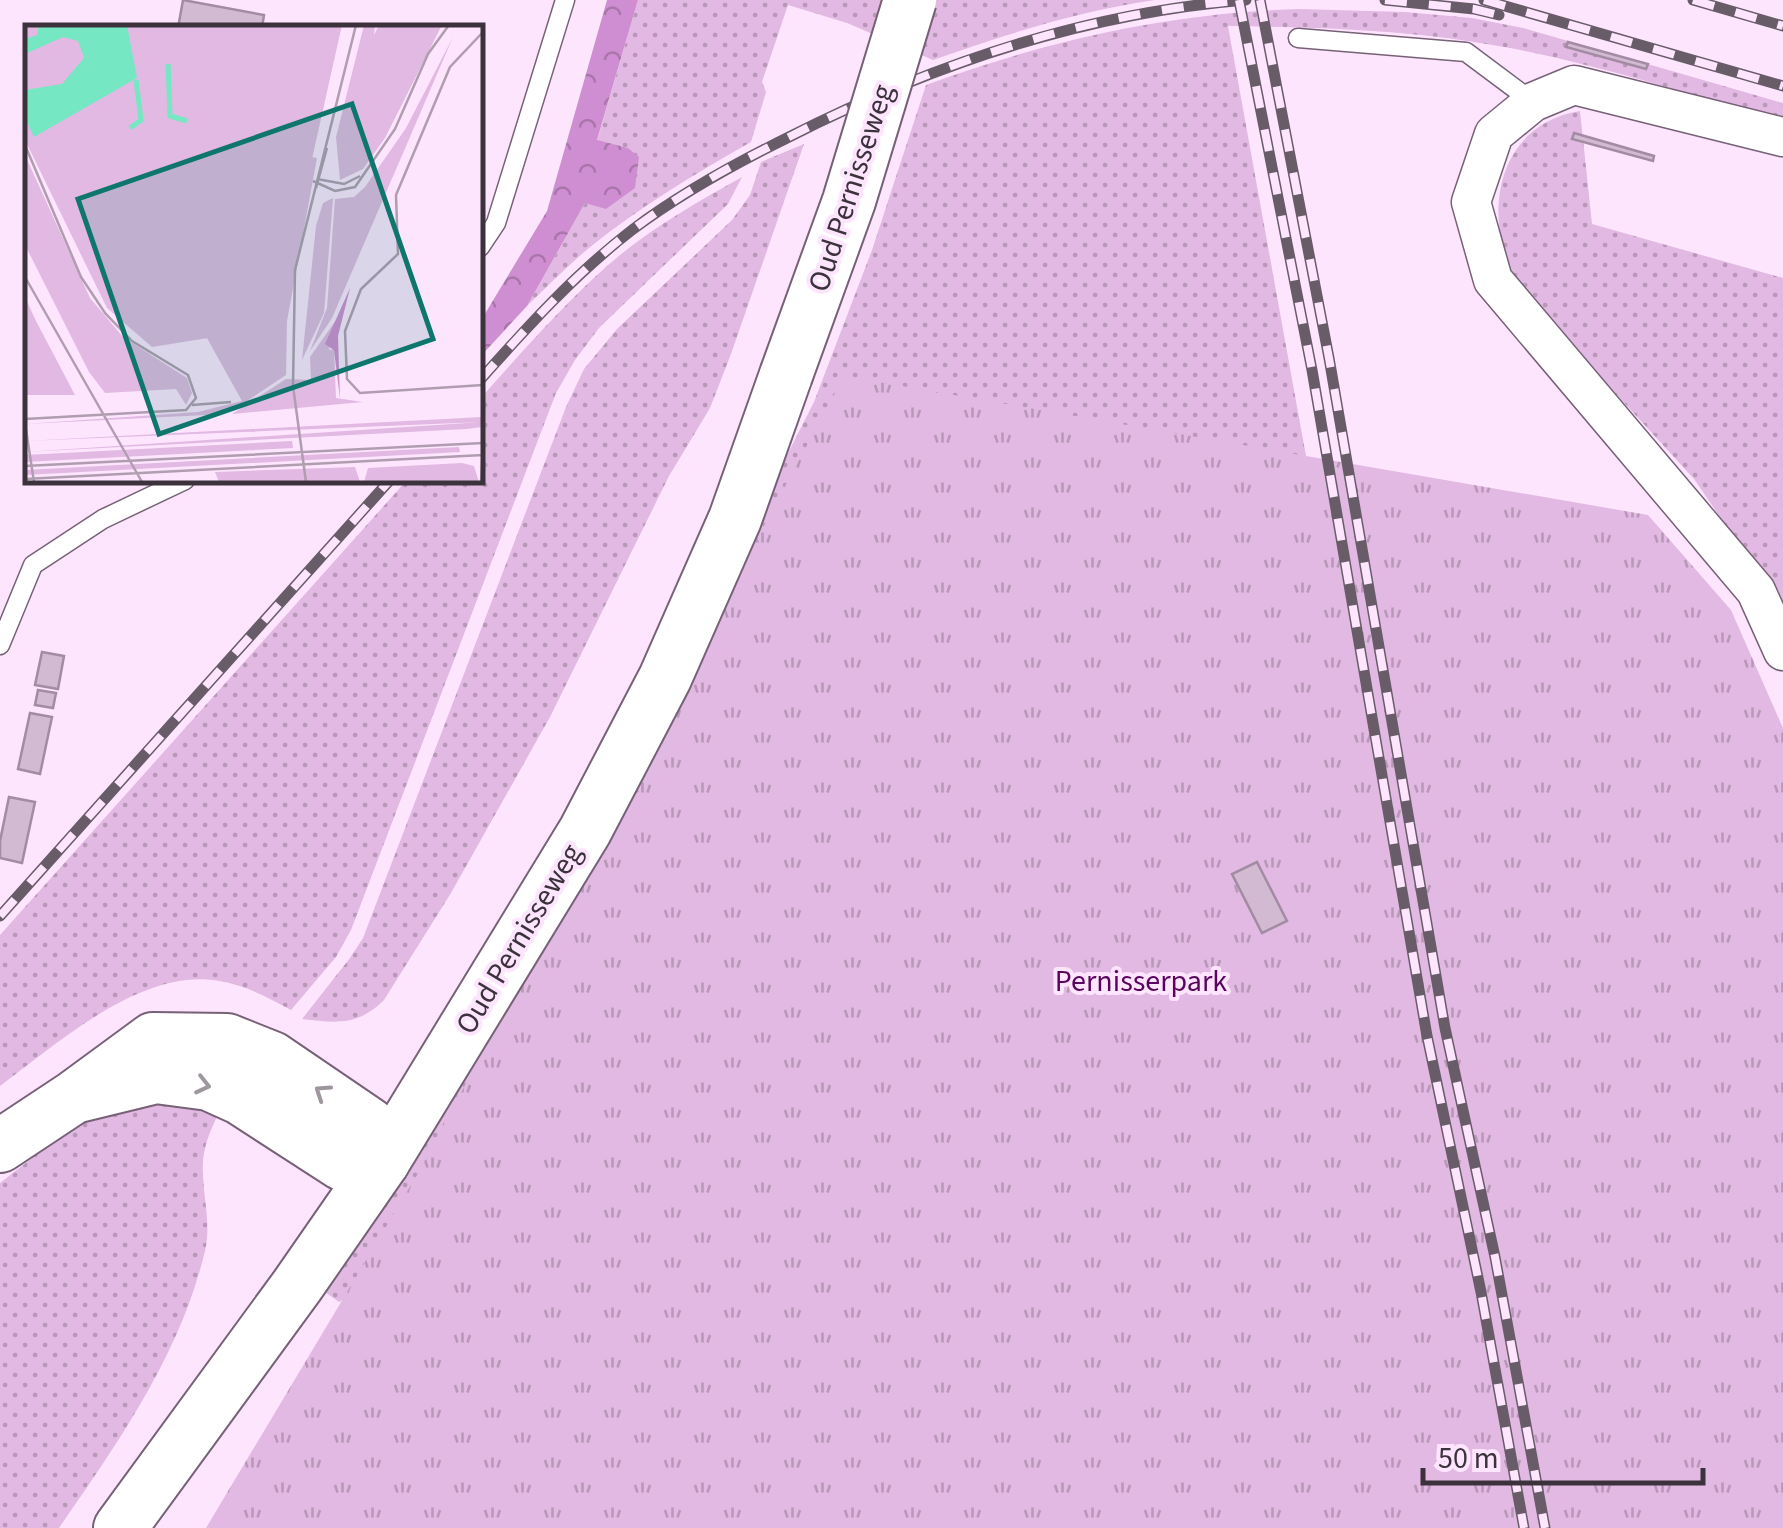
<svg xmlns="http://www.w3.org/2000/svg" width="1783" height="1528" viewBox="0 0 1783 1528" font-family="'Source Sans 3',sans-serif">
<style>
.grass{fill:url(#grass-dots)}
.forest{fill:url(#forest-crowns)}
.park{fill:url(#park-tufts)}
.building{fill:#d2bad3;stroke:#a38ca3;stroke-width:2.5}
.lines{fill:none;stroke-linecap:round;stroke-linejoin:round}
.lane-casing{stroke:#776177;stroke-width:21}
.street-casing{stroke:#776177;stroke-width:41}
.secondary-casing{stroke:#776177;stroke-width:56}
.lane{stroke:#fff;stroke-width:18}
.street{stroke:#fff;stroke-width:38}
.secondary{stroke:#fff;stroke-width:52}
.rail-casing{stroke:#695c69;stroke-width:11}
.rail{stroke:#fee5fe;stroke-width:8;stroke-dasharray:22;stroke-linecap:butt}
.secondary-bridge-casing{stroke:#776177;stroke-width:56;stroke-linecap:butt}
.secondary-bridge{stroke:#fff;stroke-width:52}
.oneway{stroke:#9e989e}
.labels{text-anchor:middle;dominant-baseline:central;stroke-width:8;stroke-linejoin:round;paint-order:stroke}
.street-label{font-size:30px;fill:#3c323c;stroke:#fee5fe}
.park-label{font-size:30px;fill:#59055e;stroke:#fee5fe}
.inset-river{fill:none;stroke:#75e8c3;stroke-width:5}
.inset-road{fill:none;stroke:#b09db0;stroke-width:2.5}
.view{fill:#0f766e;fill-opacity:0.15;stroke:#0f766e;stroke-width:5}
.inset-edge{fill:none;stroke:#3c323c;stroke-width:5}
</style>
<defs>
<pattern id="grass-dots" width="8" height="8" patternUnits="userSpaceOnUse" patternTransform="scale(2.5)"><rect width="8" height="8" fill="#e1b9e2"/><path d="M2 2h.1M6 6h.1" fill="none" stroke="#b897b8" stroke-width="1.8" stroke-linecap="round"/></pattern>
<pattern id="forest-crowns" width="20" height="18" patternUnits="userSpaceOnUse" patternTransform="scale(2.5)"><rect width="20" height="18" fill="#cf8ed1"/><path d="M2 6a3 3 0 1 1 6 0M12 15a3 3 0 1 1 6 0" fill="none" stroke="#a975ab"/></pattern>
<pattern id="park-tufts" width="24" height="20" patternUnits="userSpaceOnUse" patternTransform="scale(2.5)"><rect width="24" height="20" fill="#e1b9e2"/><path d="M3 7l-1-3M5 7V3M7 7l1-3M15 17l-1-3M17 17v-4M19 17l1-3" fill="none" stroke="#b897b8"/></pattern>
</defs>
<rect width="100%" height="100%" fill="#fee5fe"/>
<g class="grass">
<path d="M638 0H1155C1079 11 1006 34 933 60L847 23 788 5 762 82 766 92 751 142C695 174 639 207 589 248 567 266 547 287 527 306L585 203 628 148 597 141Z"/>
<path d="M1299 9 1405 12 1472 18 1523 28 1783 103V121C1693 95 1602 66 1510 48 1418 30 1321 27 1228 26L1352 710 339 1302 312 1283 727 573 814 402 872 250 926 85C1049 40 1168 13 1299 9Z"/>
<path d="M1580 111 1592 224 1783 278V609L1694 479 1541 312C1529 298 1516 283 1509 266 1483 201 1504 123 1580 111Z"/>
<path d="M804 144 731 354 710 408 669 476 550 717 451 893 384 1000C358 1026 336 1023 302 1019L350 958 363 938 566 407 584 369 617 329 732 220 750 195 761 162Z"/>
<path d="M742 177 728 204 599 328 575 360 556 393 351 930 336 957 291 1010C269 998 245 985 219 981 142 967 58 1043 0 1086V935L407 480H480V399C521 353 561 307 607 266 647 231 695 203 742 177Z"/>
<path d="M144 1103 221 1109C210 1130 201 1150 203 1175 204 1201 211 1225 205 1251 180 1355 119 1441 59 1528H0V1183L68 1130 107 1112Z"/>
</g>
<polygon class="forest" points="607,0 638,0 597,140 628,148 639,157 635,188 606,209 585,203 527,306 480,357 480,322 547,211"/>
<polygon class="park" points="844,376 1648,515 1731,610 1783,728 1783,1528 206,1528 417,1175"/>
<g class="building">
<polygon points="183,0 264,15 262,28 178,28"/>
<polygon points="1568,42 1648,64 1646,69 1566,47"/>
<polygon points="1574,133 1654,156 1653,161 1572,139"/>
<polygon points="42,652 64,656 58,689 35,685"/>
<polygon points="38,690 56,693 53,708 35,705"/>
<polygon points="30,713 52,717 40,774 18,769"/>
<polygon points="9,797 35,802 22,863 0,858 0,841"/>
<polygon points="1257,862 1287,921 1262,933 1232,874"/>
</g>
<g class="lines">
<g class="lane-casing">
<g id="lane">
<polyline points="1298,38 1466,52 1533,102"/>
<polyline points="480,247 496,223 565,0"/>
<polyline points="0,645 33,565 103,519 185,480"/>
</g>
</g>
<g class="street-casing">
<polyline id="street" points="1783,137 1574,85 1533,102 1494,134 1471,202 1493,280 1756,591 1783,651"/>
</g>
<g class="secondary-casing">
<g id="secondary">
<polyline points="0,1146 74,1097 153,1039 227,1040 272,1058 369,1124 383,1162 342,1164 240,1098 209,1084 156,1077 74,1097"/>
<polyline points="120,1528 297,1286 383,1162 585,831 665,678 735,519 786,375"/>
</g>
</g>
<use href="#lane" class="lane"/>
<use href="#street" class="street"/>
<use href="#secondary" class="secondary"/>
<g class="rail-casing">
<g id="rail">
<polyline points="1239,0 1312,370 1427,1036 1481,1292 1524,1528"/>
<polyline points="1260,0 1329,358 1445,1028 1495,1257 1545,1528"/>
<polyline points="1385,0 1474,9 1499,15"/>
<polyline points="1484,0 1783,86"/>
<polyline points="1693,0 1783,26"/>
<path d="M480 380C528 326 575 274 632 230 681 193 734 164 789 137 933 64 1084 13 1246 0"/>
<polyline points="0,916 390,480"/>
</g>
</g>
<use href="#rail" class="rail"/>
<g class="secondary-bridge-casing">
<polyline id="secondary-bridge" points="786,375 849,201 910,0"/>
</g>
<use href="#secondary-bridge" class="secondary-bridge"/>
</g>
<defs><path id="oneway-chevron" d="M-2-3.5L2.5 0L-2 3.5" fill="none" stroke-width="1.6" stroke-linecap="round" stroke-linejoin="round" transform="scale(2.5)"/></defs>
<g class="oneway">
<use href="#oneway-chevron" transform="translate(203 1085) rotate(13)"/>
<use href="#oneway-chevron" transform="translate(322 1092) rotate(-146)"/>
</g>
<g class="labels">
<g class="street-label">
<text transform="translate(851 188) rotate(-72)">Oud Pernisseweg</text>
<text transform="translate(519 939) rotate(-59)">Oud Pernisseweg</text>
</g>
<g class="park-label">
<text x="1141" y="981">Pernisserpark</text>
</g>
</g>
<g transform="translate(25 25)">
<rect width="458" height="458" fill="#fee5fe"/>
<path d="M339 0H350L349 10 354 0H417L360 113 338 144 315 155 311 112ZM428 12 307 293 285 326 302 283 310 174 329 172 340 162 381 103ZM0 130 65 273 98 312 162 353 167 368 161 380 151 364 80 368 64 347 0 220ZM287 132 292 133 262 296 261 350 222 376 181 390 0 399 173 387 217 376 162 277ZM308 173 299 288 277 335 291 201 298 178ZM0 272 11 296 50 370H0ZM311 295 304 325 309 324 311 373 338 377 207 389 261 354 286 355 285 332ZM457 392V402L442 404 0 427 457 397 0 416ZM267 416 268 423 0 437V430ZM434 422 435 427 0 450V445ZM437 438 449 441 454 457H339L343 443ZM330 442 335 457H194L190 447Z" fill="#e1b9e2"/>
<path d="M325 263 313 311 315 374 309 325 300 319Z" fill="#cf8ed1"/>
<path d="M0 0H317L282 156 258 301 127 322 82 283 0 115Z" fill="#e1b9e2"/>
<path d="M14 0H102L112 53 9 112 0 93V65L37 59 59 33 53 16 38 12 0 29V14L12 10Z" fill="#75e8c3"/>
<path class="inset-river" d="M143 39 145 91 162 96M105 103 116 95 111 55"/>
<path class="inset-road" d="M458 7 425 42 371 170 373 229 336 264 320 306 322 354 335 368 458 360M0 120 56 252 80 288 107 316 163 350 171 373 161 385 0 394M292 154 319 159 335 151M288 156 310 166 330 162 370 104 403 29 424 0M291 163 302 123M0 252 117 457M167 380 206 377M0 398 9 457M0 441 458 418M0 454 458 430M281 457 268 361 270 245 331 0M456 457 458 423"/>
<path class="view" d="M327 79 408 314 134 409 53 174Z"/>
<rect width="458" height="458" class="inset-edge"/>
</g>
<path d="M1423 1468v15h280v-15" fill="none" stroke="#3c323c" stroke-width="5"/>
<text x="1438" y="1468" font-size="30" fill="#3c323c" stroke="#fee5fe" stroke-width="8" paint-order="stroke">50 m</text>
</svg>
